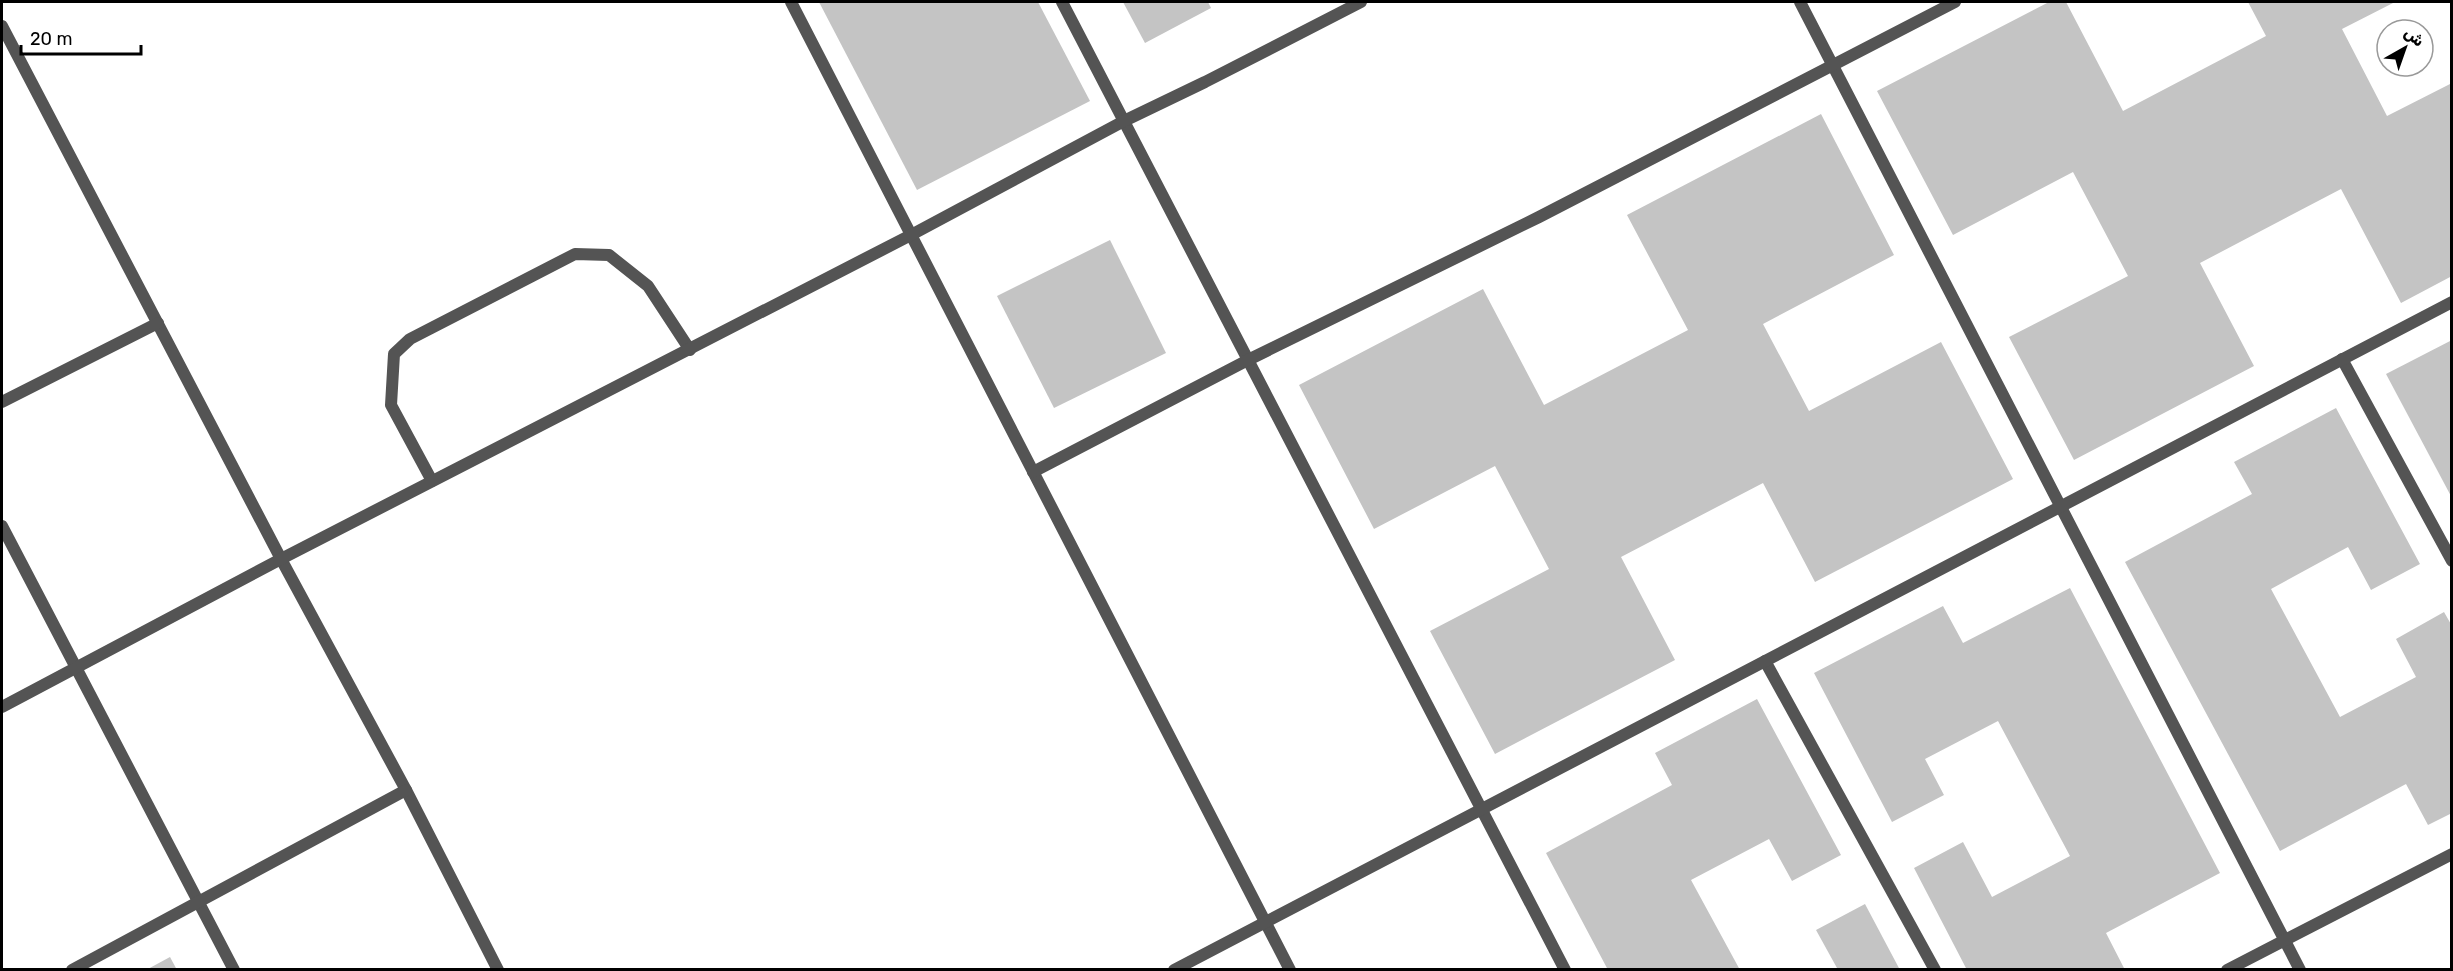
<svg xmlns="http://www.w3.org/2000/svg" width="2453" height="971" viewBox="0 0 2453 971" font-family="Rubik,Cairo,sans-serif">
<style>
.building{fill:#c4c4c4}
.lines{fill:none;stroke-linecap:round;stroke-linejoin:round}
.lane{stroke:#545454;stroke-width:12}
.street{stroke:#545454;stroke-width:12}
</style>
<rect width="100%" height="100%" fill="#fff"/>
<g class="building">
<polygon points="819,2 1038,2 1090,101 917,190"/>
<polygon points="1123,2 1208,2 1211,8 1145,43"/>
<polygon points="2049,2 2066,2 2123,111 2266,36 2248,2 2395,2 2342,29 2387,116 2452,83 2452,276 2401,303 2341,189 2200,263 2254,366 2074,460 2009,337 2128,276 2073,172 1953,235 1877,91"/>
<polygon points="1821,114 1894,255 1763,324 1809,411 1941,342 2013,479 1815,582 1763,483 1621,557 1675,660 1495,754 1430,631 1549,569 1495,466 1374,529 1299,385 1483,289 1544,405 1688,330 1627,215"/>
<polygon points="1110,240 1166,353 1054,408 997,296"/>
<polygon points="2452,340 2452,498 2386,374"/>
<polygon points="2336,408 2420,564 2371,590 2348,547 2271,589 2340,717 2416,677 2396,639 2444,612 2452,626 2452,813 2428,825 2406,784 2280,851 2125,562 2252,494 2234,462"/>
<polygon points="2070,588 2220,873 2106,933 2125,970 1967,970 1914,868 1963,842 1992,897 2070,856 1998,721 1925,759 1944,795 1892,822 1814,673 1943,606 1963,643"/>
<polygon points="1757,699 1841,855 1792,881 1769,839 1691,880 1740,970 1608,970 1546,853 1672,785 1655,753"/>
<polygon points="1865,904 1900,970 1834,970 1837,968 1816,930"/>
<polygon points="170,957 177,970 146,970"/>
</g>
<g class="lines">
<polyline class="lane" points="432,481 391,405 394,354 410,339 575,254 609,255 648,286 690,350"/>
<g class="street">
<polyline points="791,2 1290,970"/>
<polyline points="1062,2 1565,970"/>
<polyline points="1800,2 2300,970"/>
<polyline points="2,26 281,559 406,790 498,970"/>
<polyline points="2342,359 2452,561"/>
<polyline points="2,402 158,323"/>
<polyline points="1033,472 1248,360 1539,217 1955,2"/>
<polyline points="2,526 234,970"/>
<polyline points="1765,661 1935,970"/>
<polyline points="2,707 281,559 911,235 1124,121 1205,82 1361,2"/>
<polyline points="72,970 406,790"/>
<polyline points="1174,970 2452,302"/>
<polyline points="2227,970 2452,854"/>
</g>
</g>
<rect width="2453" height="971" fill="none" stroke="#000000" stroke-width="6"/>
<g transform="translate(2405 48) rotate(40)"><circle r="28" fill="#ffffff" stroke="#999999" stroke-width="1.5"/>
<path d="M0-4.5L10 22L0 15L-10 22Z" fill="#000000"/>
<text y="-9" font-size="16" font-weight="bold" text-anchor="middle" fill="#000000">ش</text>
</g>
<path d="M21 45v9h120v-9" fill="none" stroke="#000000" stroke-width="3"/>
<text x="30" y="45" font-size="18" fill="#000000" stroke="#ffffff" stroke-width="4.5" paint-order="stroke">20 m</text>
</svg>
